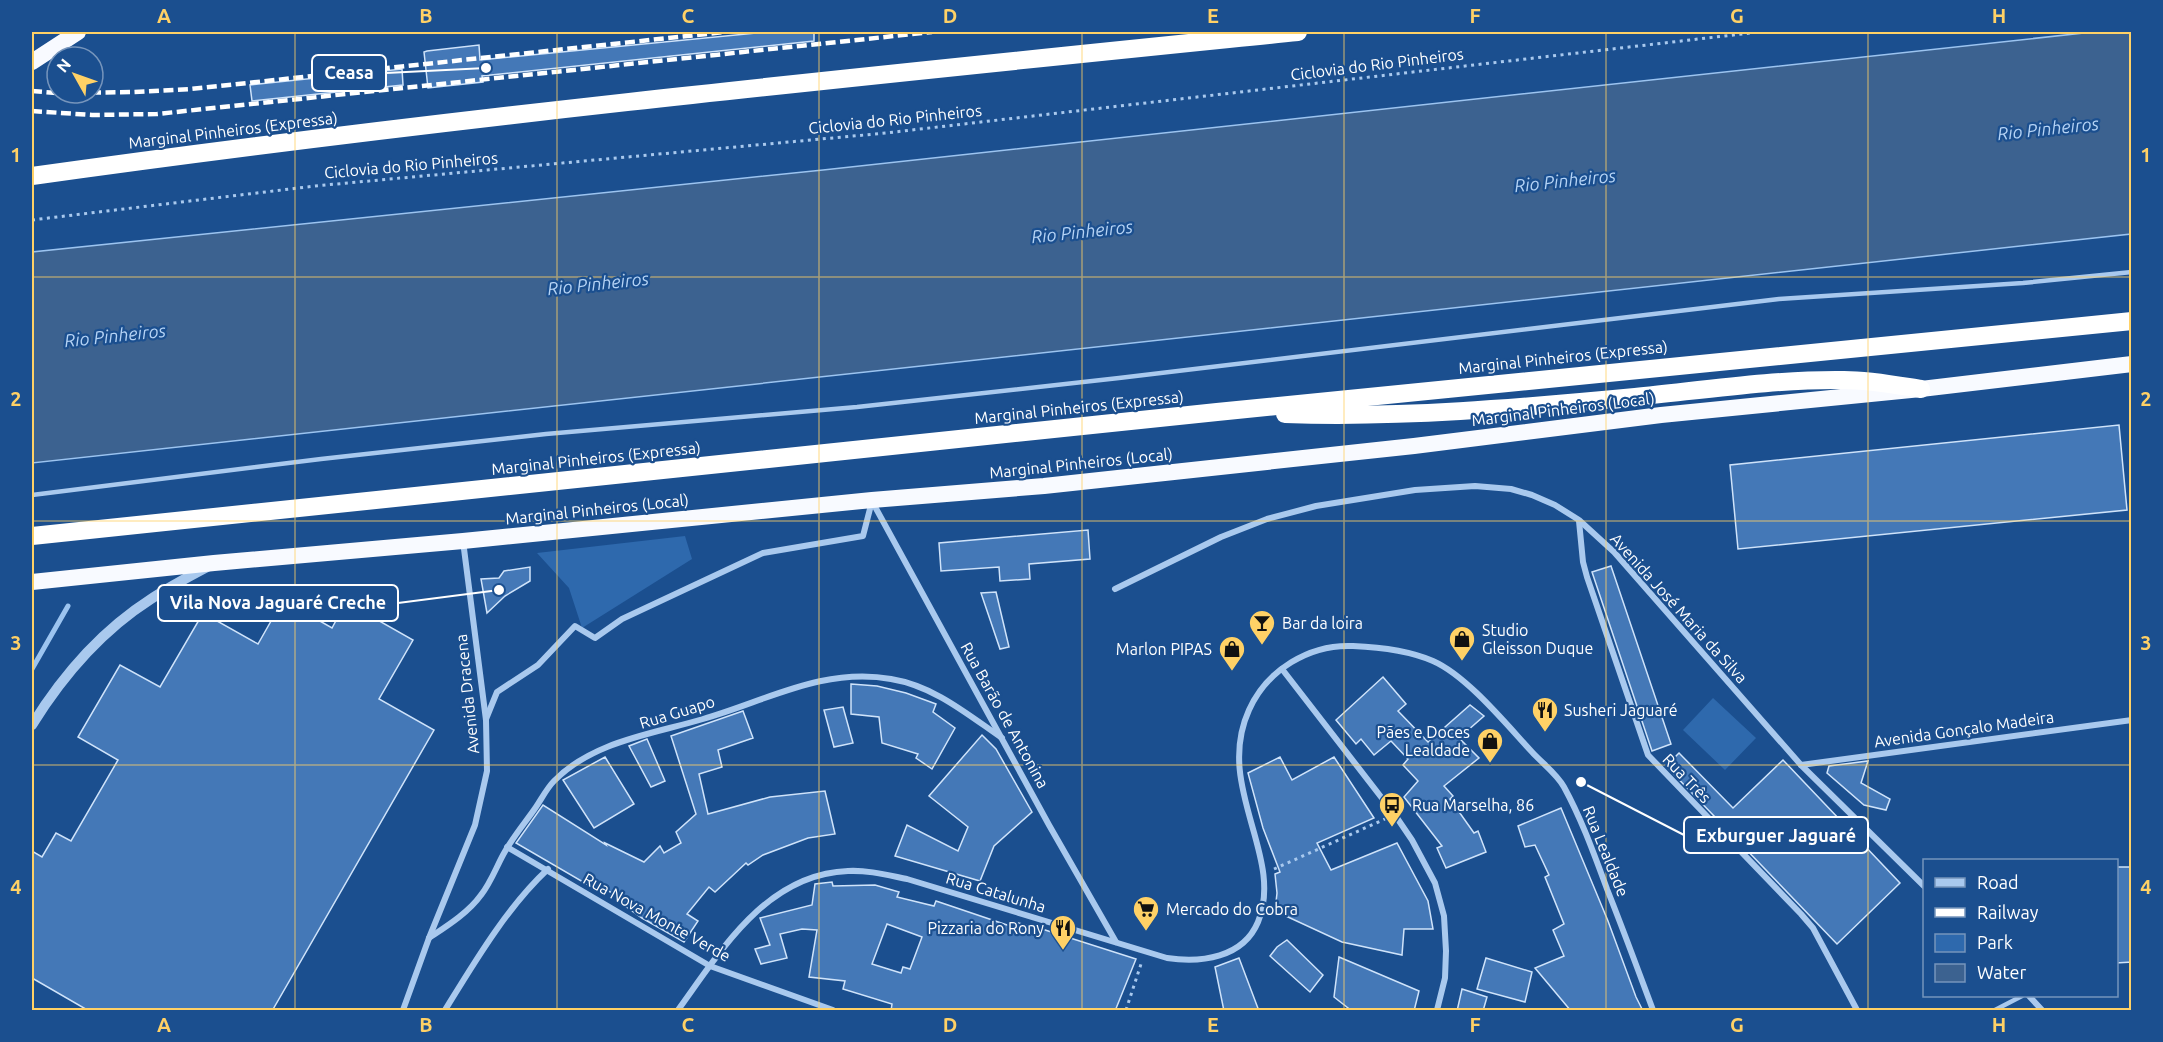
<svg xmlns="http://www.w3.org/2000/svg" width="2163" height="1042" viewBox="0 0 2163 1042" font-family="Ubuntu,sans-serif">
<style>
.green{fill:#2e69ad}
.water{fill:#3c6290;stroke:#9cc4f0;stroke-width:1.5}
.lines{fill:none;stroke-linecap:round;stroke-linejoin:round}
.stream{stroke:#9cc4f0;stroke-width:5}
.building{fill:#4478b7;stroke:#cfe3fa;stroke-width:1.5;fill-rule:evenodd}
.path{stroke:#a9c9ee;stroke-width:3;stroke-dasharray:3 4.5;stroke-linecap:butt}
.service{stroke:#a9c9ee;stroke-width:4.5}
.minor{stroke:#a9c9ee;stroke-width:6}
.tertiary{stroke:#a9c9ee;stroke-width:10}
.trunk{stroke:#f8faff;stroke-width:16}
.motorway{stroke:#fff;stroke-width:18}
.rail{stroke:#fff;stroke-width:4.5;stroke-dasharray:10 4.5;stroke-linecap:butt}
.grid{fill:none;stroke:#ffd166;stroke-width:1.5;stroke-opacity:0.55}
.labels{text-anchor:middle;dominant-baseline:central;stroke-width:4.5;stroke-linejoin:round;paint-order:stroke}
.street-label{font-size:16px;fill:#fff;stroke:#1b4f8f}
.poi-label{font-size:16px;fill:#fff;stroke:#1b4f8f;text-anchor:start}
.water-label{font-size:18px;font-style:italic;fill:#b5d3f5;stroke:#1b4f8f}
.leader{fill:none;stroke:#fff;stroke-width:2}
.callout-dot{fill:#fff;stroke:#1b4f8f;stroke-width:2}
.callout{fill:#1b4f8f;stroke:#fff;stroke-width:2}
.callout-label{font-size:18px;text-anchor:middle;font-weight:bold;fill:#fff}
.neatline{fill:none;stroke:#ffd166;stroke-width:2}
.grid-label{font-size:20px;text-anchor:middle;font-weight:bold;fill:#ffd166}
</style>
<rect width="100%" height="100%" fill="#1b4f8f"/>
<g class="green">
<polygon points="685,536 692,559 582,628 569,588 537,553"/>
<polygon points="1713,698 1756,738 1725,770 1683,730"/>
</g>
<polygon class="water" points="2093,32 2131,32 2131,234 32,463 32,252 823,170"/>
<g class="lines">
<polyline class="stream" points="32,669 68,606"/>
</g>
<g class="building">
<polygon points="767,32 814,32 814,41 482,76 483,82 428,88 424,52 427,51 479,45 480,60"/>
<polygon points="402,69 403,85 252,101 250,85"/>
<polygon points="2119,425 2127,510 1738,549 1730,465"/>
<polygon points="1088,530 1090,559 1029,564 1030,579 1000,581 999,567 941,571 939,543"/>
<polygon points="1611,566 1671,744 1652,751 1592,572"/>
<polygon points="530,567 530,581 505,596 487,613 481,579 499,578 504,571"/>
<polygon points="996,592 1009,647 1000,649 981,593"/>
<polygon points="283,600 332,628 346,602 413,640 379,699 434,730 272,1011 89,1011 32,978 32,851 42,857 56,833 71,841 118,760 78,737 120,665 160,687 203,613 258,644"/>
<polygon points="1383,677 1406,704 1398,711 1428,742 1470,705 1484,716 1459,738 1479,758 1444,786 1453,796 1450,799 1474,833 1478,831 1486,852 1446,868 1437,848 1442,846 1404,797 1418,781 1403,765 1408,759 1391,741 1374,755 1361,739 1356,744 1336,720"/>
<polygon points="851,684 877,686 906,693 936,704 933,712 955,728 932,769 916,758 918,754 882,743 879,717 851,714"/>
<polygon points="843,707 853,743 834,747 824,710"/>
<polygon points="743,711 753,738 718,750 722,767 699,774 708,814 770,797 825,791 835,834 808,838 763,855 748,865 746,863 715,892 709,887 687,914 698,921 684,942 642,918 621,903 624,899 597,885 595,889 516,843 543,805 606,845 605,843 644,862 660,846 664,853 681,843 676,832 696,814 671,736"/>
<polygon points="982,735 996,749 1032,812 994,846 980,881 895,856 907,825 958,851 968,827 929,796"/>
<polygon points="647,739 665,781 651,787 629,746"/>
<polygon points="1679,753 1733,808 1783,760 1900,883 1837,944 1666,766"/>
<polygon points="605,757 634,804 594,828 563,780"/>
<polygon points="1280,757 1292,780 1334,757 1374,818 1317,843 1331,870 1397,843 1428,901 1433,929 1404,929 1402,955 1342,942 1275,911 1277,893 1275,874 1280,872 1263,828 1248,773"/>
<polygon points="1868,761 1861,783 1890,799 1886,810 1864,805 1827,773 1829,766"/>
<polygon points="1561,808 1608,921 1636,997 1643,1011 1571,1011 1535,968 1564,956 1553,930 1564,924 1545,877 1549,875 1535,845 1525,847 1518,826"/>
<polygon points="2116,867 2132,867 2132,962 2116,963"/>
<path d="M832 882 833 886 875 885 899 892 897 897 934 906 936 901 1016 928 1018 923 1042 929 1136 959 1115 1011H891L892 1004 843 989 845 981 809 977 817 930 802 929 780 934 787 958 761 964 755 949 770 945 760 918 812 905 815 884ZM887 924 922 937 910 969 903 967 901 973 872 964Z"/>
<polygon points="1287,940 1323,975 1310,992 1270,956 1277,947"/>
<polygon points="1339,957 1419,991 1414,1011 1352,1011 1334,997"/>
<polygon points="1239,958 1259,1011 1224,1011 1215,967"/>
<polygon points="1486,958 1532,972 1525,1002 1477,989"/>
<polygon points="1462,989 1487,997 1483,1011 1457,1011"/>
</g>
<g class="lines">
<g class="path">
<polyline points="32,220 315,186 886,133 1759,32"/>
<polyline points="1274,869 1385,819"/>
<polyline points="1126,1010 1142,961"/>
</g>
<g class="service">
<polyline points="32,495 321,459 546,434 857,407 1119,378 1779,299 2023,283 2132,272"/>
<polyline points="1995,1010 2022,996"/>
</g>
<g class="minor">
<polyline points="873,503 1049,825 1116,942"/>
<polyline points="1579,521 1583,562 1587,577 1648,755 1801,914 1813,928 1857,1010"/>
<polyline points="1115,589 1221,537 1267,519 1316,506 1415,490 1475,486 1511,489 1532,495 1555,505 1579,520 1614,552 1801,765 1924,886"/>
<polyline points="1282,669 1395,815 1412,840 1435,883 1444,916 1446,951 1445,978 1437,1010"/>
<polyline points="486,719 497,692 538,665 575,626 595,638 622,619 763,553 863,536 872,501"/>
<polyline points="1801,765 2132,720"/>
<polyline points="507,847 710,966 833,1010"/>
<path d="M429 938C447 926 468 913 481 895 490 884 496 868 503 855 512 838 525 823 536 807 542 798 547 788 554 781 593 741 653 734 703 719 766 701 823 667 891 679 934 686 967 714 1002 738"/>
<polyline points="2029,996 2042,1010"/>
<polyline points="403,1010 429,938 475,825 487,771 486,720 463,541"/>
<path d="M445 1010C474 963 507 907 548 869"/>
<path d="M678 1010C721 951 766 874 848 871 868 870 887 875 907 879L1167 958C1201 963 1243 958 1258 922 1285 856 1214 787 1249 710 1267 670 1309 644 1353 646 1378 647 1410 651 1433 661 1467 676 1506 724 1532 752 1542 763 1557 774 1564 787 1582 820 1594 854 1607 889 1623 929 1638 970 1653 1010"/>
</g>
<path class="tertiary" d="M32 725C63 675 101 631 151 599 169 587 188 577 207 567"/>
<g class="trunk">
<polyline points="32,62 78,32"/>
<polyline points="32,582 214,563 463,541 872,500 1044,486 1414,446 1661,415 1921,389 2132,364"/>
</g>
<g class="motorway">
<path d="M32 176C452 117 875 75 1298 32"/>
<path d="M1285 414C1401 418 1519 408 1635 397 1704 390 1775 379 1844 380 1870 380 1896 385 1921 389"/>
<polyline points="32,536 1217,412 2132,321"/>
</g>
<g class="rail">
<polyline points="32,91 57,93"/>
<polyline points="62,93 134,92 191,89 725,32"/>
<polyline points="32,111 92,115 157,114 932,32"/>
</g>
</g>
<path class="grid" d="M295 32V1010M557 32V1010M819 32V1010M1082 32V1010M1344 32V1010M1606 32V1010M1868 32V1010M32 277H2132M32 521H2132M32 765H2132"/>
<defs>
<g id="bar-pin" transform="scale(1.35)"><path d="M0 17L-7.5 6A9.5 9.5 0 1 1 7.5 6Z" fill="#ffd166" stroke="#1b4f8f"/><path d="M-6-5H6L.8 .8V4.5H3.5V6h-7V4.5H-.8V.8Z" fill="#111"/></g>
<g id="shop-pin" transform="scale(1.35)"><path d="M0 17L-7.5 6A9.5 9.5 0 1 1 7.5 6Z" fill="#ffd166" stroke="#1b4f8f"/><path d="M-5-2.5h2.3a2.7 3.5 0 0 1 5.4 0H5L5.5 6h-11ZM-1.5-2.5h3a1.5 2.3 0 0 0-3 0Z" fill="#111"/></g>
<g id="restaurant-pin" transform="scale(1.35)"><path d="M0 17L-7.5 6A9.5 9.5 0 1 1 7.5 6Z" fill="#ffd166" stroke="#1b4f8f"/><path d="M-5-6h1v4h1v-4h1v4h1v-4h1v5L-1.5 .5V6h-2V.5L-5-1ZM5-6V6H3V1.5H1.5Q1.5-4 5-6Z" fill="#111"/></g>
<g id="bus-pin" transform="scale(1.35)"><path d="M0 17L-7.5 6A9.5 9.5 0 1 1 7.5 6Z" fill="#ffd166" stroke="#1b4f8f"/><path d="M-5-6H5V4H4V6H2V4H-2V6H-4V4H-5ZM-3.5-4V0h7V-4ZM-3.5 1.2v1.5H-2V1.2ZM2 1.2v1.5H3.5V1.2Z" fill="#111"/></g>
<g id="supermarket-pin" transform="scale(1.35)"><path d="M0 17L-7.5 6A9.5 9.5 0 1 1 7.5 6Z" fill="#ffd166" stroke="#1b4f8f"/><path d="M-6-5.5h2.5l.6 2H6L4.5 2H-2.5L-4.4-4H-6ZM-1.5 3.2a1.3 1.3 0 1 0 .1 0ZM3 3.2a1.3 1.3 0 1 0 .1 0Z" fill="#111"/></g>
</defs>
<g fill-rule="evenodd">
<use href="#bar-pin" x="1262" y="623"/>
<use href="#shop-pin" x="1462" y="639"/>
<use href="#shop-pin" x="1232" y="649"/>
<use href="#restaurant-pin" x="1545" y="710"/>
<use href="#shop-pin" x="1490" y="741"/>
<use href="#bus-pin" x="1392" y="805"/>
<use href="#supermarket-pin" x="1146" y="909"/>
<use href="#restaurant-pin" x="1063" y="928"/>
</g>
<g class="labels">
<g class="street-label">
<text transform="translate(1377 64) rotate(-7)">Ciclovia do Rio Pinheiros</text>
<text transform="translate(895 119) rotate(-6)">Ciclovia do Rio Pinheiros</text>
<text transform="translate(233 130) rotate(-7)">Marginal Pinheiros (Expressa)</text>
<text transform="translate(411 165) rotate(-5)">Ciclovia do Rio Pinheiros</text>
<text transform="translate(1563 357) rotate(-6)">Marginal Pinheiros (Expressa)</text>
<text transform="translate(1079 407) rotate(-6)">Marginal Pinheiros (Expressa)</text>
<text transform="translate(1563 409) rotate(-7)">Marginal Pinheiros (Local)</text>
<text transform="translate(596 458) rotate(-6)">Marginal Pinheiros (Expressa)</text>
<text transform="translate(1081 463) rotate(-6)">Marginal Pinheiros (Local)</text>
<text transform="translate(597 509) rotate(-6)">Marginal Pinheiros (Local)</text>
<text transform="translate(1679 608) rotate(48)">Avenida José Maria da Silva</text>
<text transform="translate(467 694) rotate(-96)">Avenida Dracena</text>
<text transform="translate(677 712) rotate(-17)">Rua Guapo</text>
<text transform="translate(1005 715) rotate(61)">Rua Barão de Antonina</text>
<text transform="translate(1964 729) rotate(-8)">Avenida Gonçalo Madeira</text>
<text transform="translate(1687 778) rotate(46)">Rua Três</text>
<text transform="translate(1606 851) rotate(68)">Rua Lealdade</text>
<text transform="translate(996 892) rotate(17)">Rua Catalunha</text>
<text transform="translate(657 917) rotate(29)">Rua Nova Monte Verde</text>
</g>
<g class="poi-label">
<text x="1282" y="623">Bar da loira</text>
<text x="1482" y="630">Studio<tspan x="1482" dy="18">Gleisson Duque</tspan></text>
<text x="1212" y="649" text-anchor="end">Marlon PIPAS</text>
<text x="1564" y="710">Susheri Jaguaré</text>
<text x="1470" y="732" text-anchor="end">Pães e Doces<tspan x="1470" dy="18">Lealdade</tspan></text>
<text x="1412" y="805">Rua Marselha, 86</text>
<text x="1166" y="909">Mercado do Cobra</text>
<text x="1044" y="928" text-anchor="end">Pizzaria do Rony</text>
</g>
<g class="water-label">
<text transform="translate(2048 128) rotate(-6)">Rio Pinheiros</text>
<text transform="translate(1565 180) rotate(-6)">Rio Pinheiros</text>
<text transform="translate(1082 231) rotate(-6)">Rio Pinheiros</text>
<text transform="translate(598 283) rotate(-6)">Rio Pinheiros</text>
<text transform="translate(115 335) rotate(-6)">Rio Pinheiros</text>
</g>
</g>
<path class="leader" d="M486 68L386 73M499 590L398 603M1581 782L1684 835"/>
<g class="callout-dot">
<circle cx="486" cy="68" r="6"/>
<circle cx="499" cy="590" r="6"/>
<circle cx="1581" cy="782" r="6"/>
</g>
<g class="callout">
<rect x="312" y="55" width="74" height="36" rx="6"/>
<rect x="158" y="585" width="240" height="36" rx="6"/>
<rect x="1684" y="817" width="184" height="36" rx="6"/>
</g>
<g class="callout-label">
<text x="349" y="79">Ceasa</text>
<text x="278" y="609">Vila Nova Jaguaré Creche</text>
<text x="1776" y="842">Exburguer Jaguaré</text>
</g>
<rect width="2163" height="1042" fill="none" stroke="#1b4f8f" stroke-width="66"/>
<rect x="1923" y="859" width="195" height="138" fill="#1b4f8f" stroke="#7695bc" stroke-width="1.5"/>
<rect x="1935" y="878" width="30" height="9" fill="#a9c9ee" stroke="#7695bc" stroke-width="1.5"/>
<text x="1977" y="889" font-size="18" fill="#ffffff">Road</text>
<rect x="1935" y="908" width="30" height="9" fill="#ffffff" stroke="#7695bc" stroke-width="1.5"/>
<text x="1977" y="919" font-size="18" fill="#ffffff">Railway</text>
<rect x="1935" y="934" width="30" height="18" fill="#2e69ad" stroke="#7695bc" stroke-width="1.5"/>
<text x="1977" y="949" font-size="18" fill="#ffffff">Park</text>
<rect x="1935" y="964" width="30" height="18" fill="#3c6290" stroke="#7695bc" stroke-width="1.5"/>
<text x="1977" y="979" font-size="18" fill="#ffffff">Water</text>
<g transform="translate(75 75) rotate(310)"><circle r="28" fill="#1b4f8f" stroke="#7695bc" stroke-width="1.5"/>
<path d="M0-4.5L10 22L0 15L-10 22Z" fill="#ffd166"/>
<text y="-9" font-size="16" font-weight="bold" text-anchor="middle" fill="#ffffff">N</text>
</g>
<rect x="33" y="33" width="2097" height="976" class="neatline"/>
<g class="grid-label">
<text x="164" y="23">A</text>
<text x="426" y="23">B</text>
<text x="688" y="23">C</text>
<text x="950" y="23">D</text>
<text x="1213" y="23">E</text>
<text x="1475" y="23">F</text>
<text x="1737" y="23">G</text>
<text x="1999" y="23">H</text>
<text x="16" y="162">1</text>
<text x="2146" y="162">1</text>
<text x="16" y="406">2</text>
<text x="2146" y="406">2</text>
<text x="16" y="650">3</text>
<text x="2146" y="650">3</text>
<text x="16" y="894">4</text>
<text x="2146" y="894">4</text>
<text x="164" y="1032">A</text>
<text x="426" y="1032">B</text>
<text x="688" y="1032">C</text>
<text x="950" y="1032">D</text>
<text x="1213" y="1032">E</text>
<text x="1475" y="1032">F</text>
<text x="1737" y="1032">G</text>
<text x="1999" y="1032">H</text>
</g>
</svg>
